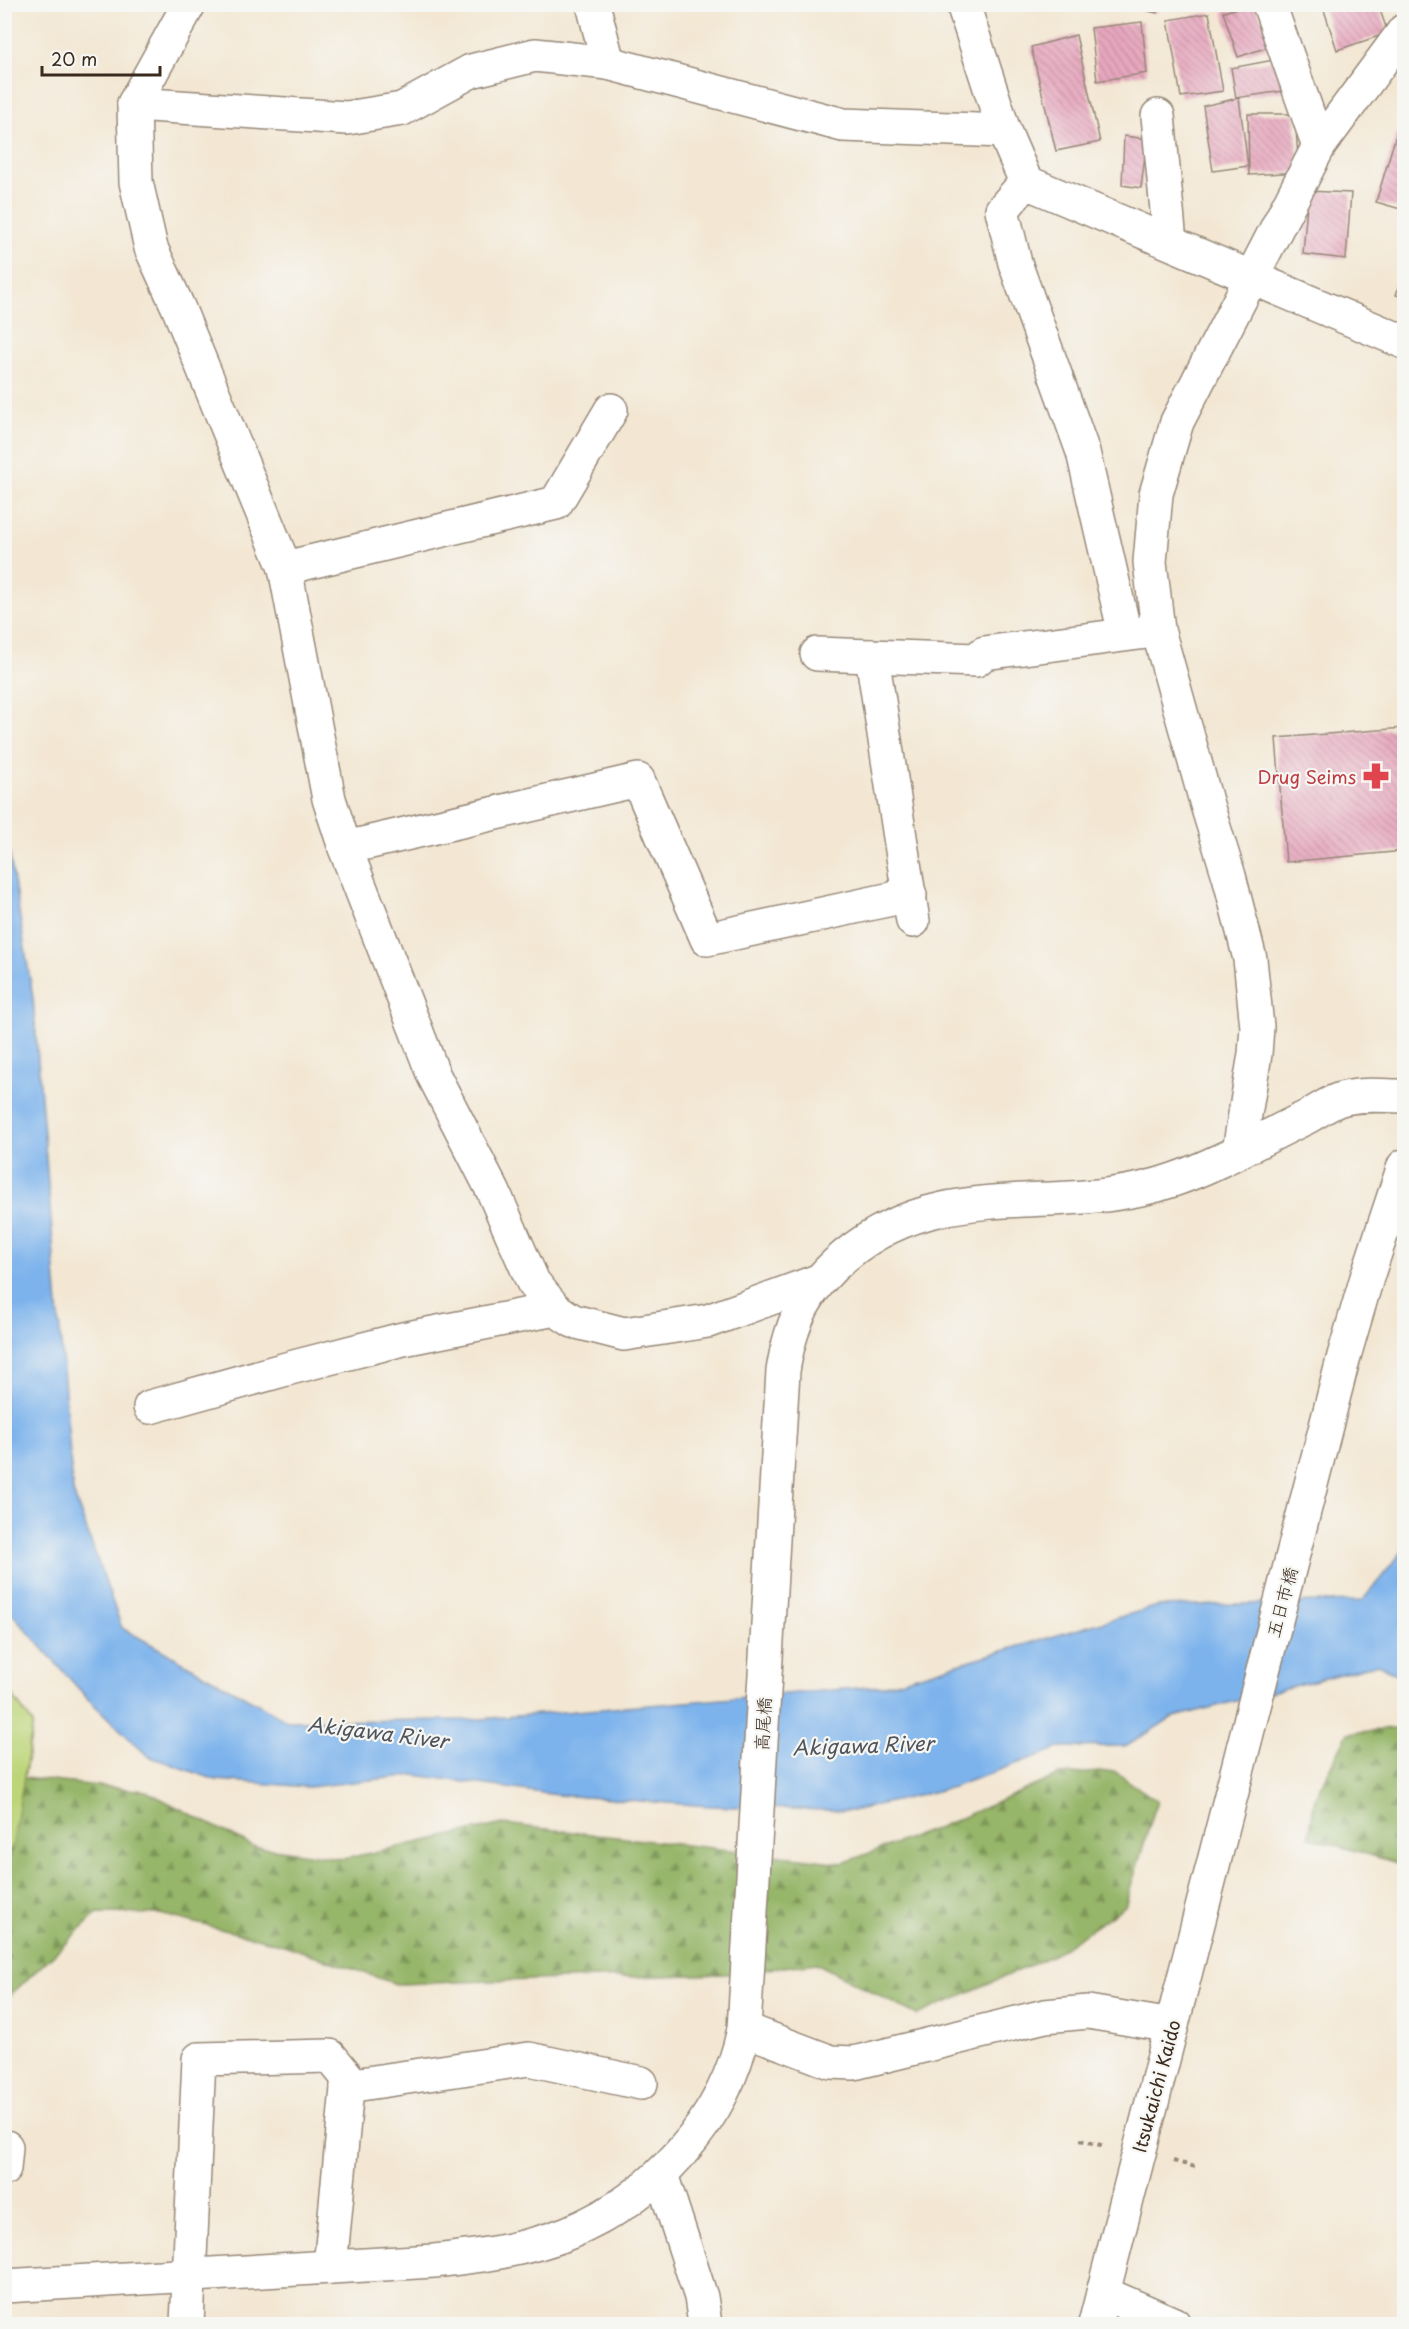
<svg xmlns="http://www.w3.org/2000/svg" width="1409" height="2329" viewBox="0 0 1409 2329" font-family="'Playpen Sans','Klee One',sans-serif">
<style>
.forest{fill:url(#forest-firs);stroke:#687044;stroke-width:1.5}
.park{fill:#bdd579;stroke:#7c804c;stroke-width:1.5}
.water{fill:#7db3ec;stroke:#5c6e85;stroke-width:1.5}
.building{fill:url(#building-back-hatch)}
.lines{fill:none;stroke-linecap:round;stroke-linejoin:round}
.minor-casing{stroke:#978878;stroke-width:36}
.major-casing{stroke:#978878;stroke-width:36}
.path{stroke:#978878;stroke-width:4;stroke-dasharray:4.5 4.5;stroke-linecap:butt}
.minor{stroke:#fff;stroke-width:33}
.major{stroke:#fff;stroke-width:33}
.labels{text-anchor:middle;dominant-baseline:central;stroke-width:4.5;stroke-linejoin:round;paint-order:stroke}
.health-label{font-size:18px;fill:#be3a42;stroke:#f6f6f2;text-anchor:end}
.street-label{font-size:18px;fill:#3b2a1e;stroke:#f6f6f2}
.water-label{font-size:20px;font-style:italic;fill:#4f535c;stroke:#f6f6f2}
</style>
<defs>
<pattern id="forest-firs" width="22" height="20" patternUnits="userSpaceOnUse" patternTransform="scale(1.5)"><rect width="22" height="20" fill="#96b669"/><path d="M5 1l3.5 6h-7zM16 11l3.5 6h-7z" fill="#7c9456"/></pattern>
<pattern id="building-back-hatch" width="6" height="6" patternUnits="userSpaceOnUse" patternTransform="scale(1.5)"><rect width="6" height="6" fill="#e8a8bf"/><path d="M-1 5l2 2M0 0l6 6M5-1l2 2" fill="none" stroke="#bd899b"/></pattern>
</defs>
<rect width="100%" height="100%" fill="#f6f6f2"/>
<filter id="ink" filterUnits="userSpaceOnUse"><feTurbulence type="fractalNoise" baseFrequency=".0167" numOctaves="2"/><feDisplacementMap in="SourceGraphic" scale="12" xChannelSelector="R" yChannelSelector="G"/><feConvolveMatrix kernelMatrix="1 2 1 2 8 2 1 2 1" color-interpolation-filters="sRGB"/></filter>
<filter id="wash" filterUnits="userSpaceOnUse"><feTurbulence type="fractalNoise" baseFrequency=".008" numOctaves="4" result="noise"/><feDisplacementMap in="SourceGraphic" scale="24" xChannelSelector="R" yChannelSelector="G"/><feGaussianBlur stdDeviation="1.35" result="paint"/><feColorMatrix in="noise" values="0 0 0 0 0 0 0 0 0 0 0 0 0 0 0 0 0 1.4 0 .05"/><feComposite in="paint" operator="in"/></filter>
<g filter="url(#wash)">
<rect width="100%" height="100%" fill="#f3e7d3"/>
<g class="forest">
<polygon points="5,1686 33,1724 24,1778 146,1791 252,1846 343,1859 503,1824 843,1863 942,1826 1059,1775 1114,1771 1157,1801 1125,1906 1053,1955 917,2015 816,1963 727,1974 396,1984 284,1945 160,1914 98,1913 5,2000 4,1879 12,1850 5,1855"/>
<polygon points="1404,1728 1404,1865 1309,1837 1315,1797 1348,1733"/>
</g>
<polygon class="park" points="5,1686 33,1724 12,1848 5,1855"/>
<polygon class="water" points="4,820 33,998 73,1492 122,1628 288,1721 468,1720 882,1686 1158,1606 1362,1601 1402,1552 1404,1542 1404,1678 1378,1664 1171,1718 1127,1746 1062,1747 953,1787 853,1811 710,1806 557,1795 415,1775 309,1787 216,1780 148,1756 87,1698 6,1607 4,1592"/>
<g id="blocks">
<g class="building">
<polygon points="1118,4 1158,4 1157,13"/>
<polygon points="1254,4 1274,45 1238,57 1223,12"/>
<polygon points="1322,4 1378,4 1388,33 1337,50"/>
<polygon points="1209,13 1223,91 1181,97 1168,20"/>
<polygon points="1142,22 1147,73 1097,81 1091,28"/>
<polygon points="1076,35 1100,142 1056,151 1031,47"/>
<polygon points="1284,58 1289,90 1236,98 1231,68"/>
<polygon points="1239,98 1248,166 1213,171 1203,106"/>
<polygon points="1248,114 1295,114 1299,172 1249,175"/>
<polygon points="1396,135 1404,138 1404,210 1376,202"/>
<polygon points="1124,136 1147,139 1141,188 1122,185"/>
<polygon points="1308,191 1351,193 1346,259 1303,254"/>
<polygon points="1404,271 1404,297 1396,295"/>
<polygon points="1404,728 1404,851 1286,862 1276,738"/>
</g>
</g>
</g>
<g filter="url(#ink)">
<use href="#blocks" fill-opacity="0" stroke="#978878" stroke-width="1.5"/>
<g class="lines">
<g class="minor-casing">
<g id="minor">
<polyline points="189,4 134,104 136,182 151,248 178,307 285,568 329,799 345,848 434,1076 493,1191 533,1282 555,1309 573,1321 624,1334 708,1321 818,1281"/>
<polyline points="593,4 608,63"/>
<polyline points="963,4 1004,131 1026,182 1404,342"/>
<polyline points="1269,4 1319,146"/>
<polyline points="134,104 347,118 402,109 471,71 535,55 608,63 843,125 1004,131"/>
<polyline points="1158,116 1170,242"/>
<polyline points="1026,182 1002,210 1015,263 1083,452 1125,634"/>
<polyline points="285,568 556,503 611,410"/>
<polyline points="817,654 976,660 984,653 1147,632"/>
<polyline points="872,656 913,921"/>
<polyline points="345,848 638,780 707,939 910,895"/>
<polyline points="1239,1151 1255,1054 1257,1027 1250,959 1229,876 1207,805 1158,630 1150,562 1156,494 1177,422 1319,146 1404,31"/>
<polyline points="150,1407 290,1368 403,1339 555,1309"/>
<polyline points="744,2029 831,2062 854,2063 1045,2016 1088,2012 1172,2026"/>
<polyline points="347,2086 529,2059 641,2083"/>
<polyline points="4,2169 6,2147"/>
<polyline points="661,2174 701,2297 705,2324"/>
<path d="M4 2286 434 2261C479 2256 526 2250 568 2233 654 2198 726 2120 744 2029L783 1371C791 1320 807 1287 846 1255 946 1172 1063 1219 1173 1180 1219 1164 1261 1139 1305 1118 1317 1112 1328 1103 1341 1099 1361 1093 1384 1096 1404 1096"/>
<polyline points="1103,2293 1174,2324"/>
<polyline points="187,2324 199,2059 330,2056 348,2078 330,2267"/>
</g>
</g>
<g class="major-casing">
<polyline id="major" points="1095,2324 1344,1356 1368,1274 1404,1166"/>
</g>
<g class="path">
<polyline points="1080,2140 1105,2146"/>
<polyline points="1173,2161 1199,2168"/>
</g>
<use href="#minor" class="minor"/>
<use href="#major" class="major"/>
</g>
</g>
<defs>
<g id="pharmacy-bare" transform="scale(2.07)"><path d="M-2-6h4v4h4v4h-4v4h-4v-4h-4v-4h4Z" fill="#e0444e" stroke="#f6f6f2" stroke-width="2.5" paint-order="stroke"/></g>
</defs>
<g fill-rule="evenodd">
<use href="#pharmacy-bare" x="1376" y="776"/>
</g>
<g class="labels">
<g class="health-label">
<text x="1356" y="776">Drug Seims</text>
</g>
<g class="street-label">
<text transform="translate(1281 1602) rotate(-75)">五日市橋</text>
<text transform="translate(762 1724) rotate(-87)">高尾橋</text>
<text transform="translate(1156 2086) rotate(-75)">Itsukaichi Kaido</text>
</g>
<g class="water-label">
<text transform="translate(378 1732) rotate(7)">Akigawa River</text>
<text transform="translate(863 1745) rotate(-2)">Akigawa River</text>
</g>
</g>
<rect width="1409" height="2329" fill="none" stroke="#f6f6f2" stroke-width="24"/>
<path d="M42 66v9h118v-9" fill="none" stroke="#3b2a1e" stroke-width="3"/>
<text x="51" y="66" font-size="18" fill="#3b2a1e" stroke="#f6f6f2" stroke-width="4.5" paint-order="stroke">20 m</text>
</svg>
